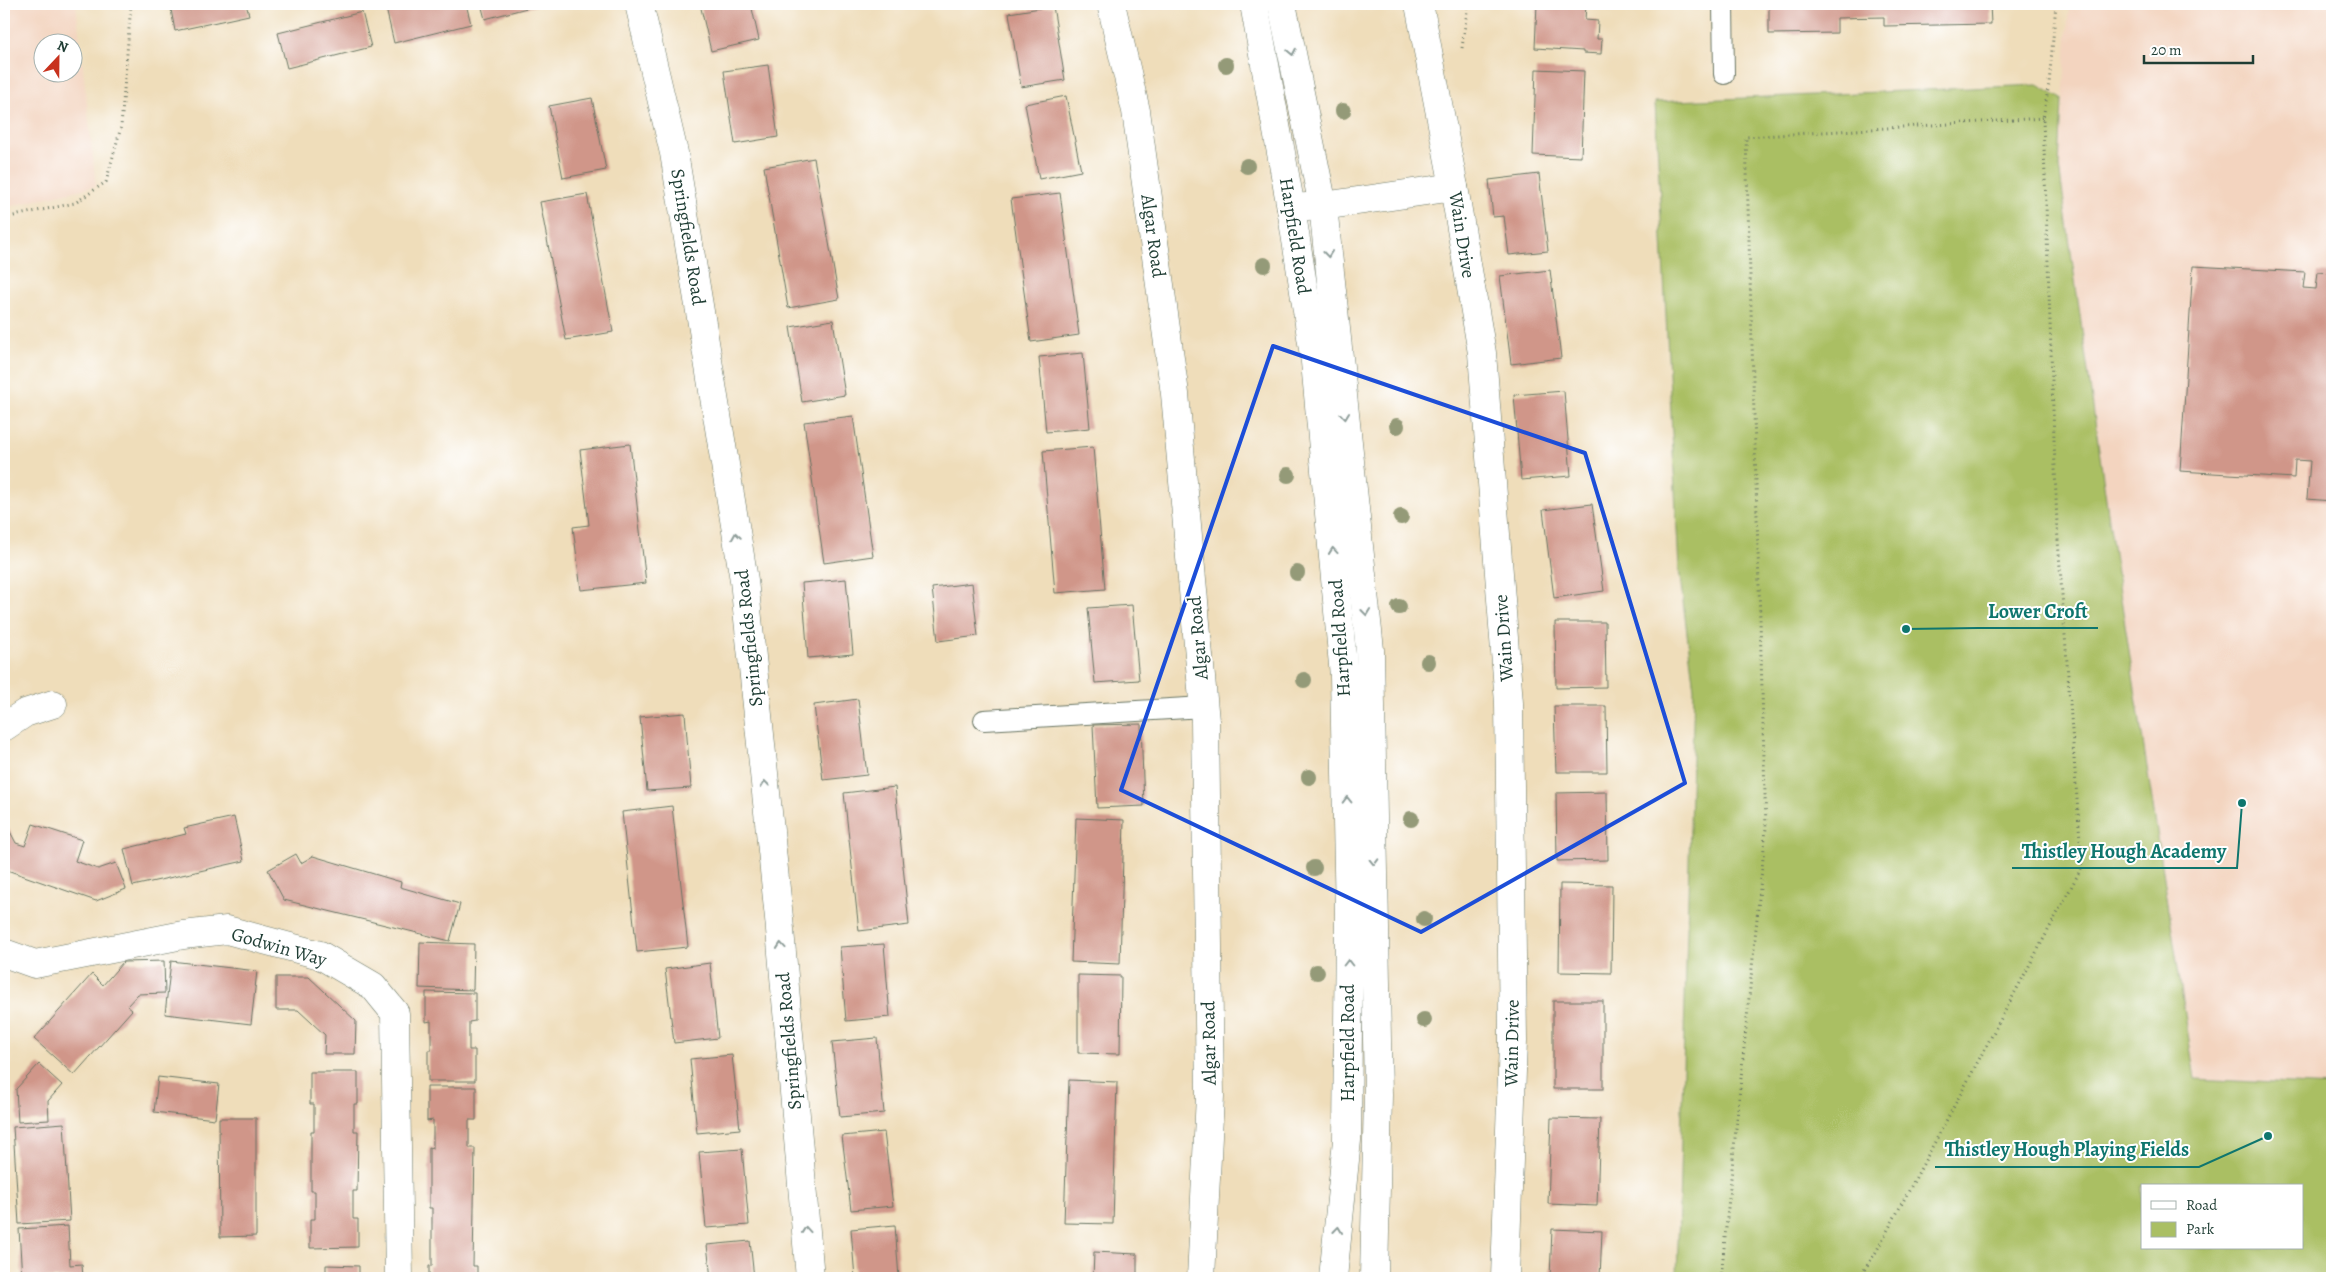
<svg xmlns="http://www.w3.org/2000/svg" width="2336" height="1282" viewBox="0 0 2336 1282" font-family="Alegreya,serif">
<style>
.built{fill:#f3d4bf;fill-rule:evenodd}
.green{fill:#aabf64;stroke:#647e4c;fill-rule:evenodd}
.building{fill:#d09689}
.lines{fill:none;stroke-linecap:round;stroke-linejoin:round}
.service-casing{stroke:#687563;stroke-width:22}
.minor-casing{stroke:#687563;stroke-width:29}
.tertiary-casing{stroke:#687563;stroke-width:29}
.path{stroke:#687563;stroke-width:3;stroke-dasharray:1 4;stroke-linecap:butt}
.service{stroke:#fff;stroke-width:20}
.minor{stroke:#fff;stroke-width:28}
.tertiary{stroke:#fff;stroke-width:28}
.tree{fill:#949a78}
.oneway{stroke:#8f9e9a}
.marked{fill:none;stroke:#1d4ed8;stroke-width:4;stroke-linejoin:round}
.labels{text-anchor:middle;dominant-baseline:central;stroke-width:4;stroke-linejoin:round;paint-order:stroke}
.street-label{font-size:19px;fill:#1f3d34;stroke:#fff}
.leader{fill:none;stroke:#0f766e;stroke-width:2}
.callout-dot{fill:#0f766e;stroke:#fff;stroke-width:2}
.callout-label{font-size:20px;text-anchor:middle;font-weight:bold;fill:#0f766e;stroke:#fff;stroke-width:4;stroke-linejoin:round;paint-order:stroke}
</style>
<rect width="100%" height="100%" fill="#fff"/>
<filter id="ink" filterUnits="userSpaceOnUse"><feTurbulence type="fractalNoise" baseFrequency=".02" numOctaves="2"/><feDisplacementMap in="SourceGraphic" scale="10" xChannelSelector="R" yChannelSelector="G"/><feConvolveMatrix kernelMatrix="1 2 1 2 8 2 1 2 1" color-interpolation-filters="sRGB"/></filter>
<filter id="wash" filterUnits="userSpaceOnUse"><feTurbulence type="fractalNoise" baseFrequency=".0096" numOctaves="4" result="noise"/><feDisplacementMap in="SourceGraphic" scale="20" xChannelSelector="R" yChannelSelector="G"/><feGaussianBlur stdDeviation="1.12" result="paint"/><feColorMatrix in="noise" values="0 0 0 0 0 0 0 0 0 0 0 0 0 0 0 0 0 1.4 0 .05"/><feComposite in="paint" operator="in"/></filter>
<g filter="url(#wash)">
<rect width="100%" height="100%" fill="#efddba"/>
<g class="built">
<path d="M4 4H76L96 186 4 208ZM42 42H72V72H42Z"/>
<polygon points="2069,4 2332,4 2332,1278 2302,1248 2302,1186 2195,1079 2110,527 2059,167"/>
</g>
<path class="green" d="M2037 85 2062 99 2059 167 2110 527 2195 1079 2332 1086V1278H1677L1694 689 1679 569 1655 102ZM2142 1186H2302V1248H2142Z"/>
<g id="blocks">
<g class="building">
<polygon points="170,4 246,4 249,15 175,31"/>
<polygon points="385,4 466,4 471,24 394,43"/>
<polygon points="481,4 542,4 485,19"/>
<polygon points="700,4 751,4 759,40 711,51"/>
<polygon points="1537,4 1586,4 1585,20 1598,21 1597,39 1602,39 1601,54 1583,53 1583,51 1535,48"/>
<polygon points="1769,4 1990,4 1991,24 1884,26 1884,17 1837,18 1837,33 1769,34"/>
<polygon points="1053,6 1065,80 1021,87 1009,13"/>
<polygon points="362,12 371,47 287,68 278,33"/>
<polygon points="768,65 778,137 735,144 724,71"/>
<polygon points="1536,69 1584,71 1581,157 1533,155"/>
<polygon points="1066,96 1081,171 1039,179 1025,104"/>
<polygon points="592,98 606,170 563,178 549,106"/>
<polygon points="814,158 839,299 788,308 764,167"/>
<polygon points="1539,174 1548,251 1509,255 1504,216 1493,217 1489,180"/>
<polygon points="1060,193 1079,335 1031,342 1011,199"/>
<polygon points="587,194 613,332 566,340 540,202"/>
<polygon points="2193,266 2305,272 2303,288 2316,289 2318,272 2332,273 2332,501 2307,499 2310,461 2295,460 2294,478 2180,471"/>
<polygon points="1550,270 1561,358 1511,364 1500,276"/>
<polygon points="833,320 845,395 802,402 790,327"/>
<polygon points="1083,353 1090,428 1046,432 1039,357"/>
<polygon points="1564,391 1571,476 1521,480 1514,395"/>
<polygon points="853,416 873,556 824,563 804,422"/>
<polygon points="630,444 646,583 581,590 573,527 589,525 580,450"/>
<polygon points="1093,447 1105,589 1055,593 1043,451"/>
<polygon points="1592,504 1604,591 1554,598 1543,510"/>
<polygon points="846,579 853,654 808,658 802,583"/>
<polygon points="972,583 978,636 938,641 932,588"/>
<polygon points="1132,605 1139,680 1095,683 1088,608"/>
<polygon points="1555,622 1605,622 1606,687 1556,688"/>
<polygon points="858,699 867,775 823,780 814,705"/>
<polygon points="1554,706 1606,706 1607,772 1556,772"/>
<polygon points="685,713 691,788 647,791 640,717"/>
<polygon points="1141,724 1144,806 1097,808 1093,725"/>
<polygon points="895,787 909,925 859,931 844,793"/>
<polygon points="1607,792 1608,860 1557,861 1556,793"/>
<polygon points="672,806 688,947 637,952 622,812"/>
<polygon points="234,817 244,861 133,886 124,849 186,834 184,828"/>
<polygon points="1076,818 1124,820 1120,964 1071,962"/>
<polygon points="4,820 16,843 25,846 33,824 82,840 75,861 98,869 116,863 126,889 96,901 4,869"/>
<polygon points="296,854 301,863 313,856 401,882 400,887 460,904 450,941 284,900 268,870"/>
<polygon points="1560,884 1612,885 1611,973 1559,972"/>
<polygon points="420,942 474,944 473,990 419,988"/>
<polygon points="884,944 890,1017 846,1021 840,947"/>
<polygon points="164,961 165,993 138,994 127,1006 132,1010 74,1075 34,1039 92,974 103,985 123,962"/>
<polygon points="171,961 257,971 251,1024 165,1014"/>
<polygon points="710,963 718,1038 674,1043 665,969"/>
<polygon points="1078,975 1121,976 1120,1054 1078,1053"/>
<polygon points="276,977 309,977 356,1021 355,1054 324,1054 325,1035 298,1010 276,1010"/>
<polygon points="426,992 475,993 475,1021 469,1022 469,1050 475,1050 475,1081 428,1081 428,1050 431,1050 431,1021 426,1022"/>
<rect x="1553" y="1001" width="50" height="88"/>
<polygon points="877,1038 884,1113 840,1117 832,1042"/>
<polygon points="732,1055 740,1129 697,1133 690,1059"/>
<polygon points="39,1064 62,1085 48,1101 49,1120 18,1122 16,1089"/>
<polygon points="310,1072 358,1072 358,1104 354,1104 354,1131 358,1131 357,1191 353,1191 353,1219 358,1219 358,1247 310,1248 310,1219 315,1219 315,1191 311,1191 311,1131 314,1131 314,1104 310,1104"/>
<polygon points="158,1077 219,1084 215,1119 154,1112"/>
<polygon points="1069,1080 1117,1082 1113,1224 1064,1223"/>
<polygon points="427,1087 476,1087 476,1120 469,1120 469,1148 475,1148 473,1266 477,1266 477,1278 429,1278 429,1266 432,1266 432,1208 429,1208 429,1147 433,1148 433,1120 427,1121"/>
<polygon points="219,1118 256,1118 256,1236 220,1237"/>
<polygon points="1551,1118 1600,1119 1597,1206 1548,1204"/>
<polygon points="64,1123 70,1221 19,1224 13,1127"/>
<polygon points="884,1132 893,1206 851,1210 842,1136"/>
<polygon points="742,1149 749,1225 706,1228 699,1152"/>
<polygon points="895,1225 899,1278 855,1278 851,1229"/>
<polygon points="68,1226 70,1265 82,1264 83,1278 22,1278 19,1229"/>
<polygon points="1552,1229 1602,1231 1600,1278 1550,1278"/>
<polygon points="750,1241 754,1278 711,1278 707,1245"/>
<polygon points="1094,1252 1137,1254 1137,1278 1093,1278"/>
<polygon points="326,1265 359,1266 359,1278 326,1278"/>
</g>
</g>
</g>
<g filter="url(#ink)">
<use href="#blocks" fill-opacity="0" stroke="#687563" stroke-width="1"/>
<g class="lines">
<g class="service-casing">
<g id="service">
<polyline points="1723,4 1724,74"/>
<polyline points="984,720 1204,707"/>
</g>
</g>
<g class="minor-casing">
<g id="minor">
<polyline points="639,4 674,153 744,580 779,918 810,1278"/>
<polyline points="1111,4 1136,111 1175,394 1205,721 1210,1096 1201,1278"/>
<polyline points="1419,4 1454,187 1482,353 1509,703 1513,1041 1505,1278"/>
<polyline points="1291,208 1323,206 1454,187"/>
<polyline points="4,727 25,713 53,704"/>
<polyline points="4,953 35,964 183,935 227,930 320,955 373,986 395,1013 399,1278"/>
</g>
</g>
<g class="tertiary-casing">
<g id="tertiary">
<polyline points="1254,4 1291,208 1315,362 1344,676 1349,917 1347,1140 1333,1278"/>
<polyline points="1282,4 1323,206 1370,650 1378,1095 1374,1278"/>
</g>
</g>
<g class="path">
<polyline points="1462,48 1468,4"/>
<polyline points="4,218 75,203 106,182 121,127 131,4"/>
<polyline points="1721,1278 1766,828 1746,137 2043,118"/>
<polyline points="1859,1278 1876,1252 2082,867 2057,526 2043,118 2049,84 2056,4"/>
</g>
<use href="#service" class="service"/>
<use href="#minor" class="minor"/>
<use href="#tertiary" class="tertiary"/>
</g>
<g class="tree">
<circle cx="1226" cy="65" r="8"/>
<circle cx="1343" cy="111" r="8"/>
<circle cx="1247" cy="166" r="8"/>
<circle cx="1264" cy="265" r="8"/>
<circle cx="1397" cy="426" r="8"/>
<circle cx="1288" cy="475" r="8"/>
<circle cx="1401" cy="517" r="8"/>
<circle cx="1297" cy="573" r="8"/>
<circle cx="1399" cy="607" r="8"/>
<circle cx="1428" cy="662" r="8"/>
<circle cx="1304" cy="680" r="8"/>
<circle cx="1309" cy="777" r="8"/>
<circle cx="1411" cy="819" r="8"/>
<circle cx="1314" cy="868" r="8"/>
<circle cx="1424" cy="919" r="8"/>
<circle cx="1317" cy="972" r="8"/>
<circle cx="1424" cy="1020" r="8"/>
</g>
<defs><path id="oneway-chevron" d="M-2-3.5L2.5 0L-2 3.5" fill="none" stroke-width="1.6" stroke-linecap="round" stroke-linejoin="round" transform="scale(1.25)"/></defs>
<g class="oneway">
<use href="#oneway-chevron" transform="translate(1292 52) rotate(79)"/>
<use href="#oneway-chevron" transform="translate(1328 254) rotate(84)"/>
<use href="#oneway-chevron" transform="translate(1345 416) rotate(84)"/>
<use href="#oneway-chevron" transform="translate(736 536) rotate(-99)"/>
<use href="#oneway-chevron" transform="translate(1333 551) rotate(-95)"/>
<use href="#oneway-chevron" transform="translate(1366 612) rotate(84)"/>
<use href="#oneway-chevron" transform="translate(765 784) rotate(-96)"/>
<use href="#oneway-chevron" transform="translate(1347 800) rotate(-91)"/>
<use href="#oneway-chevron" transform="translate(1374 862) rotate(89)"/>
<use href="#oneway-chevron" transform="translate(781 946) rotate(-95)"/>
<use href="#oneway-chevron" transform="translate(1348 963) rotate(-90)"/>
<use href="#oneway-chevron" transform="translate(806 1230) rotate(-95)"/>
<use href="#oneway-chevron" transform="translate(1338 1230) rotate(-84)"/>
</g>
</g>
<path class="marked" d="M1273 346 1585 453 1685 783 1421 932 1121 790Z"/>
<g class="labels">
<g class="street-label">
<text transform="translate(1462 235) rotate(81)">Wain Drive</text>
<text transform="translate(1153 236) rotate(82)">Algar Road</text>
<text transform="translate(1295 236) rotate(81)">Harpfield Road</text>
<text transform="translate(688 237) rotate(81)">Springfields Road</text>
<text transform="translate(749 638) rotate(-96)">Springfields Road</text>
<text transform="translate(1198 638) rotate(-95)">Algar Road</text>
<text transform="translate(1340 638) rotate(-94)">Harpfield Road</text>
<text transform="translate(1504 638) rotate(-94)">Wain Drive</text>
<text transform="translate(279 947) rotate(16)">Godwin Way</text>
<text transform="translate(789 1041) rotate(-95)">Springfields Road</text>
<text transform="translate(1209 1043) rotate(-91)">Algar Road</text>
<text transform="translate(1348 1043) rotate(-90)">Harpfield Road</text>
<text transform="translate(1512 1043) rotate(-89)">Wain Drive</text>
</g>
</g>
<path class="leader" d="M1906 629L1978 628H2098M2242 803L2237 868H2012M2268 1136L2199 1167H1935"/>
<g class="callout-dot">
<circle cx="1906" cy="629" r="5"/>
<circle cx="2242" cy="803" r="5"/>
<circle cx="2268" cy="1136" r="5"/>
</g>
<g class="callout-label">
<text x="2038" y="618">Lower Croft</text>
<text x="2124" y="858">Thistley Hough Academy</text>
<text x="2067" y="1156">Thistley Hough Playing Fields</text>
</g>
<rect width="2336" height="1282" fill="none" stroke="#fff" stroke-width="20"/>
<rect x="2141" y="1184" width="162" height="65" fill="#ffffff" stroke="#a5b1ae"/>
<rect x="2151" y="1201" width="25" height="8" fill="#ffffff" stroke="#a5b1ae"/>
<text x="2186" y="1210" font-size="15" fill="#1f3d34">Road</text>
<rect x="2151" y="1222" width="25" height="15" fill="#aabf64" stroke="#a5b1ae"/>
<text x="2186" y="1234" font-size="15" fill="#1f3d34">Park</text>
<g transform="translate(58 58) rotate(22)"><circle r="24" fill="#ffffff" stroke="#a5b1ae"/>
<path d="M0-4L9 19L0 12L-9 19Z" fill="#c8321e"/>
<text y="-8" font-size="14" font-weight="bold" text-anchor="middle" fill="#1f3d34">N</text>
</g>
<path d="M2144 55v8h109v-8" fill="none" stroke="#1f3d34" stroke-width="2.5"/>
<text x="2151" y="55" font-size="15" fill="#1f3d34" stroke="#ffffff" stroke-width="4" paint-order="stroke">20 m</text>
</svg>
